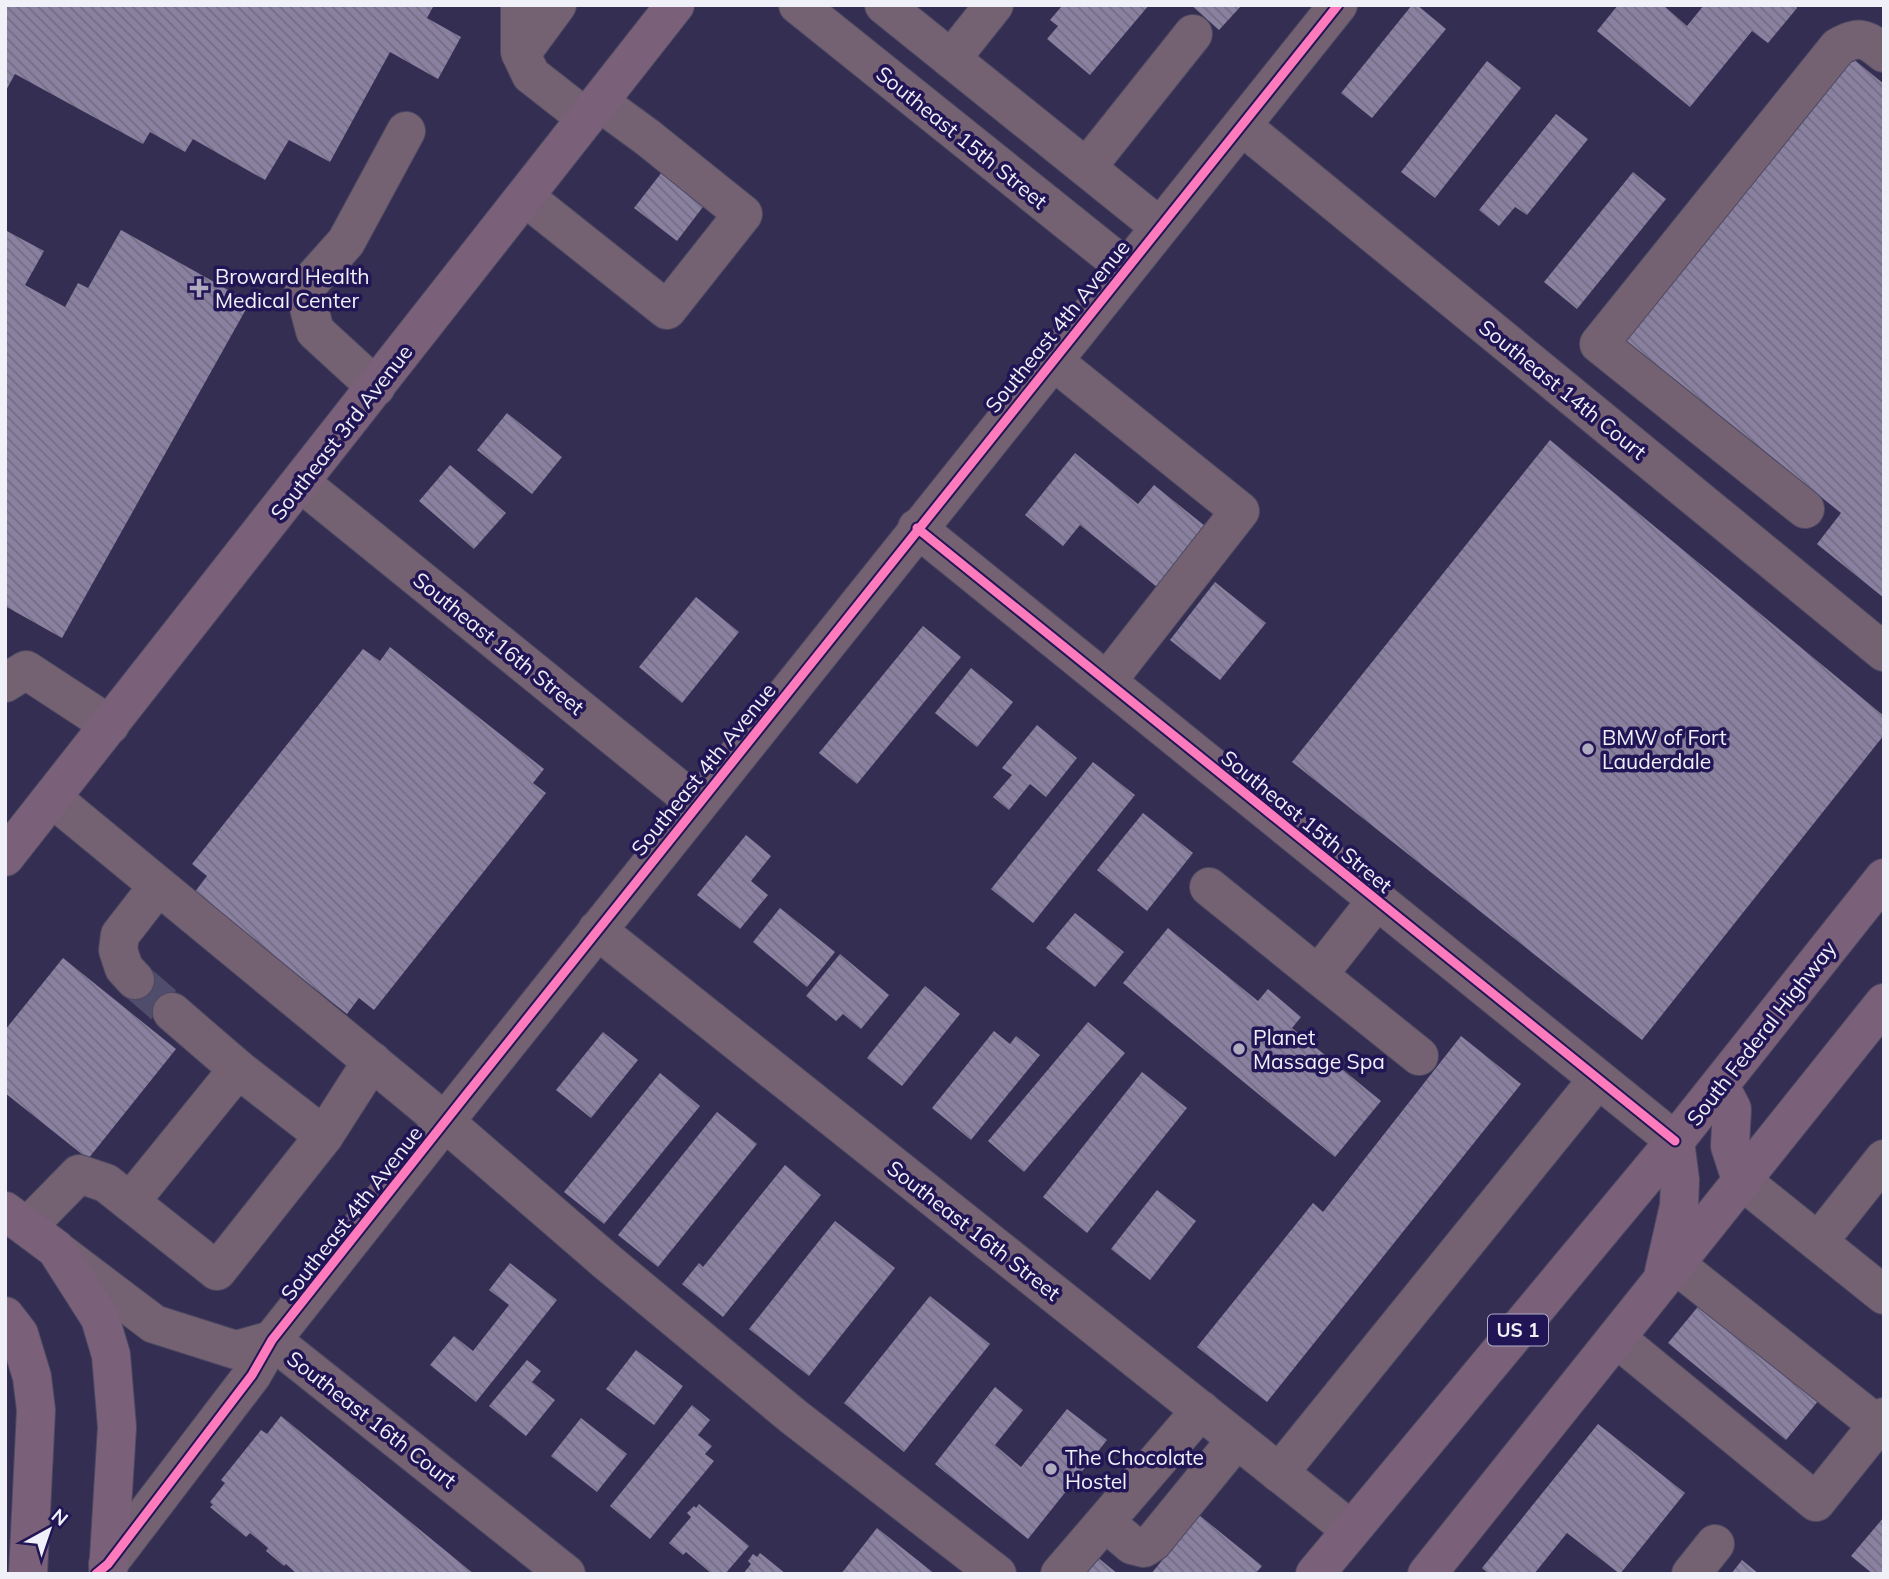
<svg xmlns="http://www.w3.org/2000/svg" width="1889" height="1579" viewBox="0 0 1889 1579" font-family="Mulish,sans-serif">
<style>
.building{fill:url(#building-back-hatch)}
.lines{fill:none;stroke-linecap:round;stroke-linejoin:round}
.minor-tunnel{stroke:#504c6b;stroke-width:38;stroke-dasharray:38 19;stroke-linecap:butt}
.minor-casing{stroke:#4d4963;stroke-width:40}
.major-casing{stroke:#4d4963;stroke-width:40}
.minor{stroke:#746272;stroke-width:38}
.major{stroke:#7a6179;stroke-width:38}
.cycleway-casing{stroke:#211555;stroke-width:13}
.cycleway{stroke:#fd7abc;stroke-width:9}
.poi-dot{fill:#aeacbe;stroke:#211555;stroke-width:2.5}
.labels{text-anchor:middle;dominant-baseline:central;stroke-width:7;stroke-linejoin:round;paint-order:stroke}
.shield{fill:#211555;stroke:#b1aec7;stroke-width:2}
.shield-label{font-size:19px;font-weight:bold;fill:#eff0f8}
.street-label{font-size:21px;fill:#eff0f8;stroke:#211555}
.poi-label{font-size:21px;fill:#eff0f8;stroke:#211555;text-anchor:start}
</style>
<defs>
<pattern id="building-back-hatch" width="6" height="6" patternUnits="userSpaceOnUse" patternTransform="scale(1.75)"><rect width="6" height="6" fill="#8a81a1"/><path d="M-1 5l2 2M0 0l6 6M5-1l2 2" fill="none" stroke="#736d83"/></pattern>
</defs>
<rect width="100%" height="100%" fill="#342f52"/>
<g class="building">
<polygon points="5,5 434,5 427,18 461,37 438,79 390,52 330,162 289,140 265,180 193,139 185,152 150,132 143,144 15,74 5,92"/>
<polygon points="1060,5 1149,5 1090,75 1047,39 1058,26 1050,20 1061,7"/>
<polygon points="1191,5 1242,5 1219,30"/>
<polygon points="1412,5 1417,5 1446,29 1372,118 1341,93"/>
<polygon points="1618,5 1663,5 1687,26 1704,5 1795,5 1797,8 1768,43 1752,31 1690,107 1597,31"/>
<polygon points="1846,53 1884,84 1884,598 1817,544 1841,513 1621,337"/>
<polygon points="1487,61 1521,88 1435,198 1401,172"/>
<polygon points="1556,114 1588,139 1527,215 1515,207 1499,226 1479,210"/>
<polygon points="669,163 712,195 677,241 634,208"/>
<polygon points="1633,172 1666,199 1577,309 1544,282"/>
<polygon points="5,230 44,251 25,285 65,307 78,283 88,288 121,230 250,302 62,638 5,606"/>
<polygon points="507,413 562,457 532,494 477,450"/>
<polygon points="1550,440 1884,716 1884,735 1642,1040 1292,762"/>
<polygon points="1075,453 1138,504 1154,485 1205,526 1157,587 1080,525 1063,546 1025,515"/>
<polygon points="450,465 506,513 474,549 419,501"/>
<polygon points="1215,582 1266,623 1220,680 1170,640"/>
<polygon points="696,597 739,632 682,703 639,667"/>
<polygon points="923,626 961,657 857,784 819,753"/>
<polygon points="390,647 544,769 533,783 546,793 374,1010 359,998 347,1014 194,893 207,876 192,864 363,649 380,661"/>
<polygon points="971,668 1013,702 977,747 935,713"/>
<polygon points="1037,725 1077,758 1046,797 1030,784 1009,810 993,797 1012,775 1002,768"/>
<polygon points="1093,762 1135,795 1033,923 991,889"/>
<polygon points="1143,813 1193,853 1147,911 1097,870"/>
<polygon points="746,835 771,856 751,881 768,895 740,929 697,895"/>
<polygon points="780,908 835,952 807,987 753,942"/>
<polygon points="1075,913 1124,952 1095,987 1046,948"/>
<polygon points="1168,928 1258,1001 1268,989 1301,1017 1292,1028 1381,1101 1335,1157 1123,983"/>
<polygon points="840,954 889,995 861,1029 843,1014 836,1021 806,996"/>
<polygon points="63,958 176,1049 88,1159 5,1093 5,1030"/>
<polygon points="925,986 960,1014 902,1086 867,1058"/>
<polygon points="1088,1022 1125,1053 1024,1172 988,1141"/>
<polygon points="994,1031 1010,1044 1016,1036 1040,1055 971,1140 932,1108"/>
<polygon points="603,1032 638,1060 591,1118 556,1090"/>
<polygon points="1461,1036 1521,1084 1267,1402 1197,1347 1313,1203 1323,1212"/>
<polygon points="1142,1072 1187,1108 1087,1233 1043,1197"/>
<polygon points="660,1073 700,1106 604,1224 564,1192"/>
<polygon points="717,1112 757,1144 658,1267 618,1235"/>
<polygon points="785,1165 821,1195 723,1317 682,1284 699,1263 703,1267"/>
<polygon points="1157,1190 1196,1221 1150,1280 1111,1249"/>
<polygon points="835,1221 895,1268 809,1376 749,1329"/>
<polygon points="510,1263 557,1300 476,1402 430,1365 454,1336 473,1351 509,1305 489,1290"/>
<polygon points="930,1296 990,1344 904,1452 844,1403"/>
<polygon points="1701,1303 1819,1400 1786,1440 1668,1343"/>
<polygon points="636,1350 683,1386 654,1425 606,1389"/>
<polygon points="527,1360 541,1371 532,1382 555,1400 526,1436 489,1406"/>
<polygon points="995,1387 1023,1410 995,1445 1021,1467 1067,1409 1107,1440 1028,1539 935,1464"/>
<polygon points="692,1405 710,1420 698,1435 712,1446 705,1454 714,1461 650,1539 610,1506"/>
<polygon points="281,1416 474,1574 297,1574 286,1564 284,1566 266,1551 268,1548 250,1533 246,1537 210,1507 213,1505 210,1502 225,1483 221,1480 261,1430 267,1434"/>
<polygon points="581,1418 627,1454 597,1492 551,1456"/>
<polygon points="1598,1424 1685,1493 1620,1574 1567,1533 1534,1574 1489,1574 1482,1568"/>
<polygon points="699,1504 749,1546 725,1574 712,1574 686,1552 683,1555 669,1543 691,1517 687,1513 694,1506 696,1508"/>
<polygon points="1199,1515 1262,1566 1255,1574 1151,1574"/>
<polygon points="1884,1517 1884,1574 1873,1574 1851,1556"/>
<polygon points="877,1528 935,1574 841,1574"/>
<polygon points="1091,1552 1118,1574 1073,1574"/>
<polygon points="760,1553 786,1574 743,1574 751,1564 748,1561 753,1554 757,1557"/>
<polygon points="1742,1560 1759,1574 1731,1574"/>
</g>
<g class="lines">
<polyline class="minor-tunnel" points="135,980 172,1012"/>
<g class="minor-casing">
<g id="minor">
<polyline points="520,5 520,52 531,75 586,118"/>
<polyline points="798,5 1126,268"/>
<polyline points="884,5 1160,227"/>
<polyline points="521,54 557,5"/>
<polyline points="951,59 994,5"/>
<polyline points="1242,126 1884,652"/>
<polyline points="1087,167 1193,34"/>
<polyline points="525,197 667,310 743,214 647,137 599,102"/>
<polyline points="1052,360 1240,511 1107,681"/>
<polyline points="376,387 315,331 304,289 346,242 406,131"/>
<polyline points="301,483 697,804"/>
<path d="M1805 509 1599 344 1838 47C1860 35 1865 38 1884 53"/>
<polyline points="917,528 1675,1141"/>
<polyline points="5,683 26,670 110,725"/>
<polyline points="52,798 445,1122 606,1261 794,1417 997,1574"/>
<polyline points="1209,887 1318,975 1377,900"/>
<polyline points="597,930 1351,1530"/>
<polyline points="1318,975 1419,1056"/>
<polyline points="135,980 124,968 118,950 120,935 158,886"/>
<polyline points="172,1012 238,1069"/>
<polyline points="1741,1180 1884,1295"/>
<polyline points="130,1202 238,1069 324,1136"/>
<polyline points="27,1227 79,1174 106,1183 217,1271 324,1136 372,1061"/>
<polyline points="1818,1242 1884,1159"/>
<polyline points="59,1252 154,1324 236,1350 272,1340"/>
<polyline points="1675,1264 1878,1425"/>
<polyline points="1616,1338 1816,1502 1884,1417"/>
<polyline points="272,1340 566,1574"/>
<polyline points="1279,1473 1598,1079"/>
<polyline points="1105,1522 1132,1545 1144,1548 1153,1542 1237,1439"/>
<path d="M108 1564 252 1375 272 1340C625 893 982 449 1338 5"/>
<polyline points="1060,1574 1201,1410"/>
<polyline points="1691,1574 1715,1544"/>
</g>
</g>
<g class="major-casing">
<g id="major">
<polyline points="5,857 675,5"/>
<polyline points="1720,1086 1732,1109 1730,1146 1741,1180"/>
<polyline points="5,1211 56,1249 100,1318 111,1355 117,1427 108,1574"/>
<polyline points="1664,1272 1679,1206 1680,1180 1675,1141"/>
<polyline points="5,1316 19,1334 32,1377 36,1410 28,1574"/>
<polyline points="1315,1574 1675,1141 1884,878"/>
<polyline points="1427,1574 1884,1003"/>
</g>
</g>
<use href="#minor" class="minor"/>
<use href="#major" class="major"/>
<g class="cycleway-casing">
<g id="cycleway">
<polyline points="917,528 1675,1141"/>
<path d="M96 1574 108 1564 252 1375 272 1340C625 893 982 449 1338 5"/>
</g>
</g>
<use href="#cycleway" class="cycleway"/>
</g>
<g class="poi-dot">
<path d="M195.5 277.5h7v7h7v7h-7v7h-7v-7h-7v-7h7z"/>
<circle cx="1588" cy="749" r="7"/>
<circle cx="1239" cy="1049" r="7"/>
<circle cx="1051" cy="1469" r="7"/>
</g>
<g class="labels">
<rect class="shield" x="1488" y="1314.5" width="60" height="31" rx="5"/>
<g class="shield-label">
<text x="1518" y="1330">US 1</text>
</g>
<g class="street-label">
<text transform="translate(962 137) rotate(39)">Southeast 15th Street</text>
<text transform="translate(1057 326) rotate(-51)">Southeast 4th Avenue</text>
<text transform="translate(1563 389) rotate(39)">Southeast 14th Court</text>
<text transform="translate(341 432) rotate(-52)">Southeast 3rd Avenue</text>
<text transform="translate(499 643) rotate(39)">Southeast 16th Street</text>
<text transform="translate(703 769) rotate(-51)">Southeast 4th Avenue</text>
<text transform="translate(1307 821) rotate(39)">Southeast 15th Street</text>
<text transform="translate(1761 1033) rotate(-52)">South Federal Highway</text>
<text transform="translate(351 1213) rotate(-52)">Southeast 4th Avenue</text>
<text transform="translate(974 1230) rotate(38)">Southeast 16th Street</text>
<text transform="translate(372 1419) rotate(38)">Southeast 16th Court</text>
</g>
<g class="poi-label">
<text x="215" y="276">Broward Health<tspan x="215" dy="24">Medical Center</tspan></text>
<text x="1602" y="737">BMW of Fort<tspan x="1602" dy="24">Lauderdale</tspan></text>
<text x="1253" y="1037">Planet<tspan x="1253" dy="24">Massage Spa</tspan></text>
<text x="1065" y="1457">The Chocolate<tspan x="1065" dy="24">Hostel</tspan></text>
</g>
</g>
<rect width="1889" height="1579" fill="none" stroke="#eff0f8" stroke-width="14"/>
<g transform="translate(49 1530) rotate(40)" stroke="#211555" stroke-width="5" paint-order="stroke">
<path d="M0-5L12 26L0 18L-12 26Z" fill="#eff0f8"/>
<text y="-10" font-size="19" font-weight="bold" text-anchor="middle" fill="#eff0f8">N</text>
</g>
</svg>
